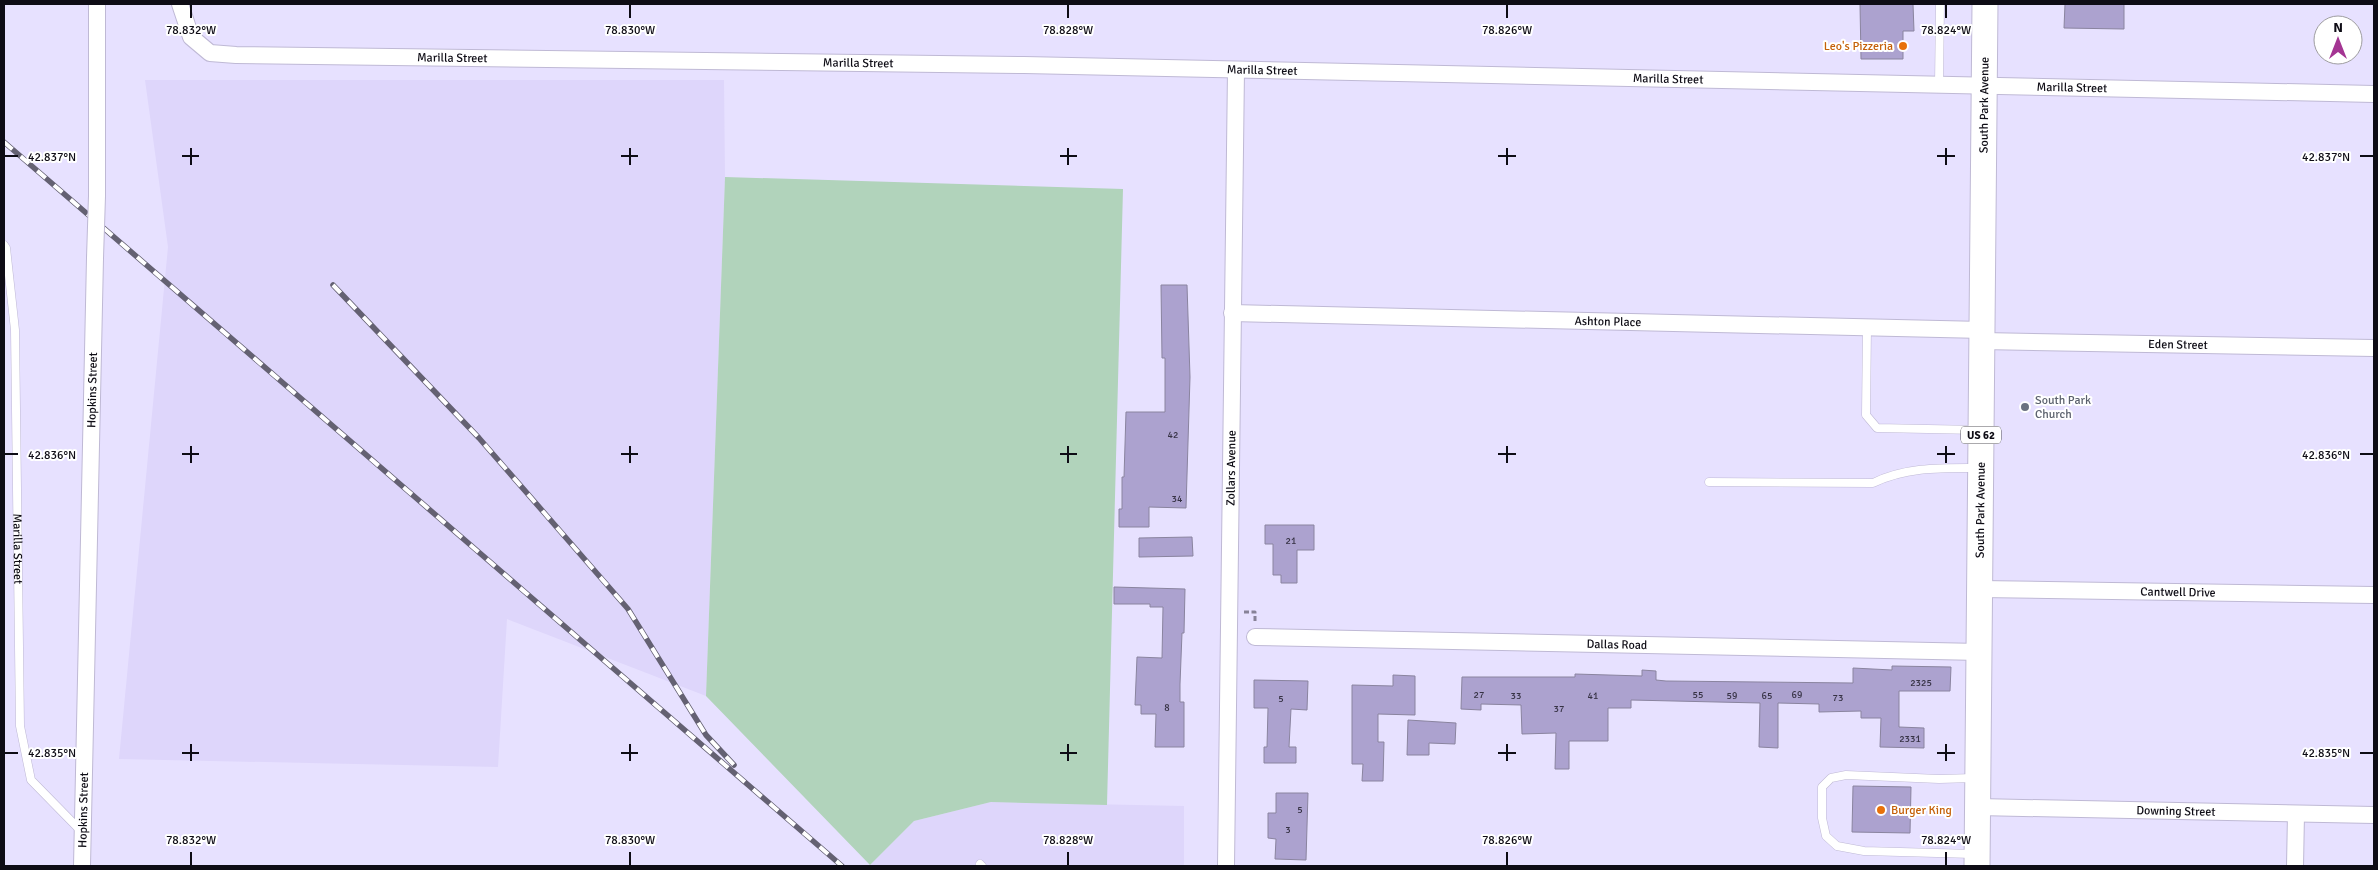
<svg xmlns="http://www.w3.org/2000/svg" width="2378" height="870" viewBox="0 0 2378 870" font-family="Signika,sans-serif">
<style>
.built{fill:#ded6fb}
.green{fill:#b1d3bb}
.building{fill:#aca2cf;stroke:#8a849f}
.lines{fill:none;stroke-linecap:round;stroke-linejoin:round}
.lane-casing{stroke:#bfb9d5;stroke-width:9}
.street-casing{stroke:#bfb9d5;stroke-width:18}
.primary-casing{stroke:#bfb9d5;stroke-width:27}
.path{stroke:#878297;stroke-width:3;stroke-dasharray:5 2.5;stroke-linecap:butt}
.lane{stroke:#fff;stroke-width:8}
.street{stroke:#fff;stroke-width:16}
.primary{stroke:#fff;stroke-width:25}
.rail-casing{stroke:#646172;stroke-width:5.5}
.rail{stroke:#fff;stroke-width:4;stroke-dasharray:11;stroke-linecap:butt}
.street-bridge-casing{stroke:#bfb9d5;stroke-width:18;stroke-linecap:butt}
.street-bridge{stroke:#fff;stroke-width:16}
.ticks{fill:none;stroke:#0e0c15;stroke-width:2}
.food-dot{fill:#e8710a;stroke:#fff;stroke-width:2}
.worship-dot{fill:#6b7280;stroke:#fff;stroke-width:2}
.labels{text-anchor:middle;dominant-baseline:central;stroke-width:4;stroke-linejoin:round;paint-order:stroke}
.number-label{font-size:10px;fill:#363244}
.shield{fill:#fff;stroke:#56555b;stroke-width:1}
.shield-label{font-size:11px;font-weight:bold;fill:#0e0c15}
.food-label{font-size:12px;fill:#c56008;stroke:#fff;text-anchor:end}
.street-label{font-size:12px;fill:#0e0c15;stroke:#fff}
.worship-label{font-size:12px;fill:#5b616d;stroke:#fff;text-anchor:start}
.ticks-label{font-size:12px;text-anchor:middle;fill:#0e0c15;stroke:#fff;stroke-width:4;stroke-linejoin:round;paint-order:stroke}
</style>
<rect width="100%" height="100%" fill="#e7e1ff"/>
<g class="built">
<polygon points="145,80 724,80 725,177 706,696 507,619 498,767 119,759 168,247"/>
<polygon points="991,802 1184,806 1184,866 870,865 914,821"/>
</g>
<polygon class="green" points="725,177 1123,189 1107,805 991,802 914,821 870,865 706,696"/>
<g class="building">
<polygon points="1860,4 1913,4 1914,31 1903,31 1903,59 1861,59"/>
<polygon points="2065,4 2124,4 2124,29 2064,28"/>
<polygon points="1161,285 1187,285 1190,377 1186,508 1149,507 1149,527 1119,527 1119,509 1122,509 1122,477 1124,477 1126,412 1165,412 1165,358 1162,358"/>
<polygon points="1265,525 1314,525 1314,550 1297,550 1297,583 1281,583 1281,575 1273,575 1273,544 1265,544"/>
<polygon points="1192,537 1193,556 1139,557 1139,538"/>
<polygon points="1114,587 1185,589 1184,633 1182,633 1180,684 1180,702 1184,702 1184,747 1155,747 1156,714 1141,714 1141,705 1135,705 1137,657 1162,658 1163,607 1150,607 1150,604 1114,604"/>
<polygon points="1892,666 1951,667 1950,691 1899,691 1899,727 1924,728 1924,748 1880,747 1881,718 1861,718 1861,711 1819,712 1819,704 1778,703 1778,748 1759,747 1760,703 1631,700 1631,708 1608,708 1608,741 1569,741 1569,769 1555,769 1556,733 1522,734 1521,705 1481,704 1481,710 1461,709 1462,677 1575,677 1575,674 1642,676 1642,670 1656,671 1656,680 1666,681 1853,683 1853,668 1892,670"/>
<polygon points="1393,675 1415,676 1415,715 1378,714 1378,742 1384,742 1383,781 1362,781 1363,764 1352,764 1352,685 1393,686"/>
<polygon points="1254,680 1308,681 1307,710 1291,709 1289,747 1296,747 1296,763 1264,763 1264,747 1267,747 1268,708 1254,708"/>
<polygon points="1408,720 1456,723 1455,744 1429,743 1429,755 1407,755"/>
<polygon points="1853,786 1911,787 1910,833 1852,832"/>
<polygon points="1276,793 1308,793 1306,860 1275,859 1276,839 1268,838 1268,813 1276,813"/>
</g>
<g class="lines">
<g class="lane-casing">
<g id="lane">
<polyline points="1939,85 1940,4"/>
<path id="s1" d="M4 245 6 248 15 330 20 726 31 780 81 831"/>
<polyline points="1867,327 1866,415 1877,428 1978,430"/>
<path d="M1709 482 1873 483C1906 467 1940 468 1977 468"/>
<polyline points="1973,854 1864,851 1837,846 1826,836 1822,818 1822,787 1831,778 1846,775 1939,779 1974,778"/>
<polyline points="980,864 982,866"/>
</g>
</g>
<g class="street-casing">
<g id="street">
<path id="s2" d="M180 4 191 37 210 53 236 55 1024 65 2374 94"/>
<polyline points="97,196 97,4"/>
<path id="s3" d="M1232 313 1983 330"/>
<path id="s4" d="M1982 341 2374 348"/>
<path id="s5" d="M1980 589 2374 595"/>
<path id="s6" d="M1255 637 1980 652"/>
<path id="s7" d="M1978 807 2374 815"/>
<path id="s8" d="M82 866 95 258"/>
<path id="s9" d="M1226 866 1236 70"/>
<polyline points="2295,866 2296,814"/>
</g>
</g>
<g class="primary-casing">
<g id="primary">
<path id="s10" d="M1977 866 1985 4"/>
</g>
</g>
<polyline class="path" points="1244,612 1255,612 1255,621"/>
<use href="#lane" class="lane"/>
<use href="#street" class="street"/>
<use href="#primary" class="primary"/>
<g class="rail-casing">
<g id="rail">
<polyline points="4,142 842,866"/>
<polyline points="333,285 479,438 628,609 706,735 734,765"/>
</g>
</g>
<use href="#rail" class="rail"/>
<g class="street-bridge-casing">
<polyline id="street-bridge" points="95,258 97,196"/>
</g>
<use href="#street-bridge" class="street-bridge"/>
</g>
<path class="ticks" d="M191 5V18M630 5V18M1068 5V18M1507 5V18M1946 5V18M191 148V165M630 148V165M1068 148V165M1507 148V165M1946 148V165M5 156H18M182 156H199M621 156H638M1060 156H1077M1498 156H1516M1937 156H1955M2360 156H2373M191 446V463M630 446V463M1068 446V463M1507 446V463M1946 446V463M5 454H18M182 454H199M621 454H638M1060 454H1077M1498 454H1516M1937 454H1955M2360 454H2373M191 744V761M630 744V761M1068 744V761M1507 744V761M1946 744V761M5 753H18M182 753H199M621 753H638M1060 753H1077M1498 753H1516M1937 753H1955M2360 753H2373M191 852V865M630 852V865M1068 852V865M1507 852V865M1946 852V865"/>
<g class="food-dot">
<circle cx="1903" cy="46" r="5"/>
<circle cx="1881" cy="810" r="5"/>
</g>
<circle class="worship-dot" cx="2025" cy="407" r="5"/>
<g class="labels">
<g class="number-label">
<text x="1173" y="435">42</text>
<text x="1177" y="499">34</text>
<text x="1291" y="541">21</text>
<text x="1921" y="683">2325</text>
<text x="1479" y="695">27</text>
<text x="1698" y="695">55</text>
<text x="1797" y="695">69</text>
<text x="1516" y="696">33</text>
<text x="1593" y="696">41</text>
<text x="1732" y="696">59</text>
<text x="1767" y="696">65</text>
<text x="1838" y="698">73</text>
<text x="1281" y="699">5</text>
<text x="1167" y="708">8</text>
<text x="1559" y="709">37</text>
<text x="1910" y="739">2331</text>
<text x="1300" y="810">5</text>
<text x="1288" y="830">3</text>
</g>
<rect class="shield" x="1961" y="426.5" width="40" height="17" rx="4"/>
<g class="shield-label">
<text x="1981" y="435">US 62</text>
</g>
<g class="food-label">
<text x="1893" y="46">Leo's Pizzeria</text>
<text x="1891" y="810" text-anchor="start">Burger King</text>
</g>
<g class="street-label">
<text stroke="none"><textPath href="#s2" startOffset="302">Marilla Street</textPath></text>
<text stroke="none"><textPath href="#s2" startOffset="708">Marilla Street</textPath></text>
<text stroke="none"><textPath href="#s2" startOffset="1112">Marilla Street</textPath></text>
<text stroke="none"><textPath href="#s2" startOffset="1518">Marilla Street</textPath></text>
<text stroke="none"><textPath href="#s2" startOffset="1922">Marilla Street</textPath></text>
<text stroke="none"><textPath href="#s10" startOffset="761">South Park Avenue</textPath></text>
<text stroke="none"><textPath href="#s3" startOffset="376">Ashton Place</textPath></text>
<text stroke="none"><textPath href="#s4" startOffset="196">Eden Street</textPath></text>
<text stroke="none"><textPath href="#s8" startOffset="476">Hopkins Street</textPath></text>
<text stroke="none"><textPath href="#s9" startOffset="398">Zollars Avenue</textPath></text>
<text stroke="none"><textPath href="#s10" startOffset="356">South Park Avenue</textPath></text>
<text stroke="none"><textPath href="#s1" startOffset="305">Marilla Street</textPath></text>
<text stroke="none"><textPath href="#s5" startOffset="198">Cantwell Drive</textPath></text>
<text stroke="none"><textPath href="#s6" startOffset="362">Dallas Road</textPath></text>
<text stroke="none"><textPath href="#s8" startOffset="56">Hopkins Street</textPath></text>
<text stroke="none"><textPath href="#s7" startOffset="198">Downing Street</textPath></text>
</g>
<g class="worship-label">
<text x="2035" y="400">South Park<tspan x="2035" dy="14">Church</tspan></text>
</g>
</g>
<g class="ticks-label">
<text x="191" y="34">78.832°W</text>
<text x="630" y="34">78.830°W</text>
<text x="1068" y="34">78.828°W</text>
<text x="1507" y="34">78.826°W</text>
<text x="1946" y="34">78.824°W</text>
<text x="52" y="161">42.837°N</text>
<text x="2326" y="161">42.837°N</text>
<text x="52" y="459">42.836°N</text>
<text x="2326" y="459">42.836°N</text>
<text x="52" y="757">42.835°N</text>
<text x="2326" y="757">42.835°N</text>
<text x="191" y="844">78.832°W</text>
<text x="630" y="844">78.830°W</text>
<text x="1068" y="844">78.828°W</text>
<text x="1507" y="844">78.826°W</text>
<text x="1946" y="844">78.824°W</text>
</g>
<rect width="2378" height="870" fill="none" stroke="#0e0c15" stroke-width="10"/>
<g transform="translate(2338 40)"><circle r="24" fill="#ffffff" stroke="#9f9ea1"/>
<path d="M0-4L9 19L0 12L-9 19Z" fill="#a43593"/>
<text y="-8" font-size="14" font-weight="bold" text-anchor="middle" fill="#0e0c15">N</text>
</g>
</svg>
